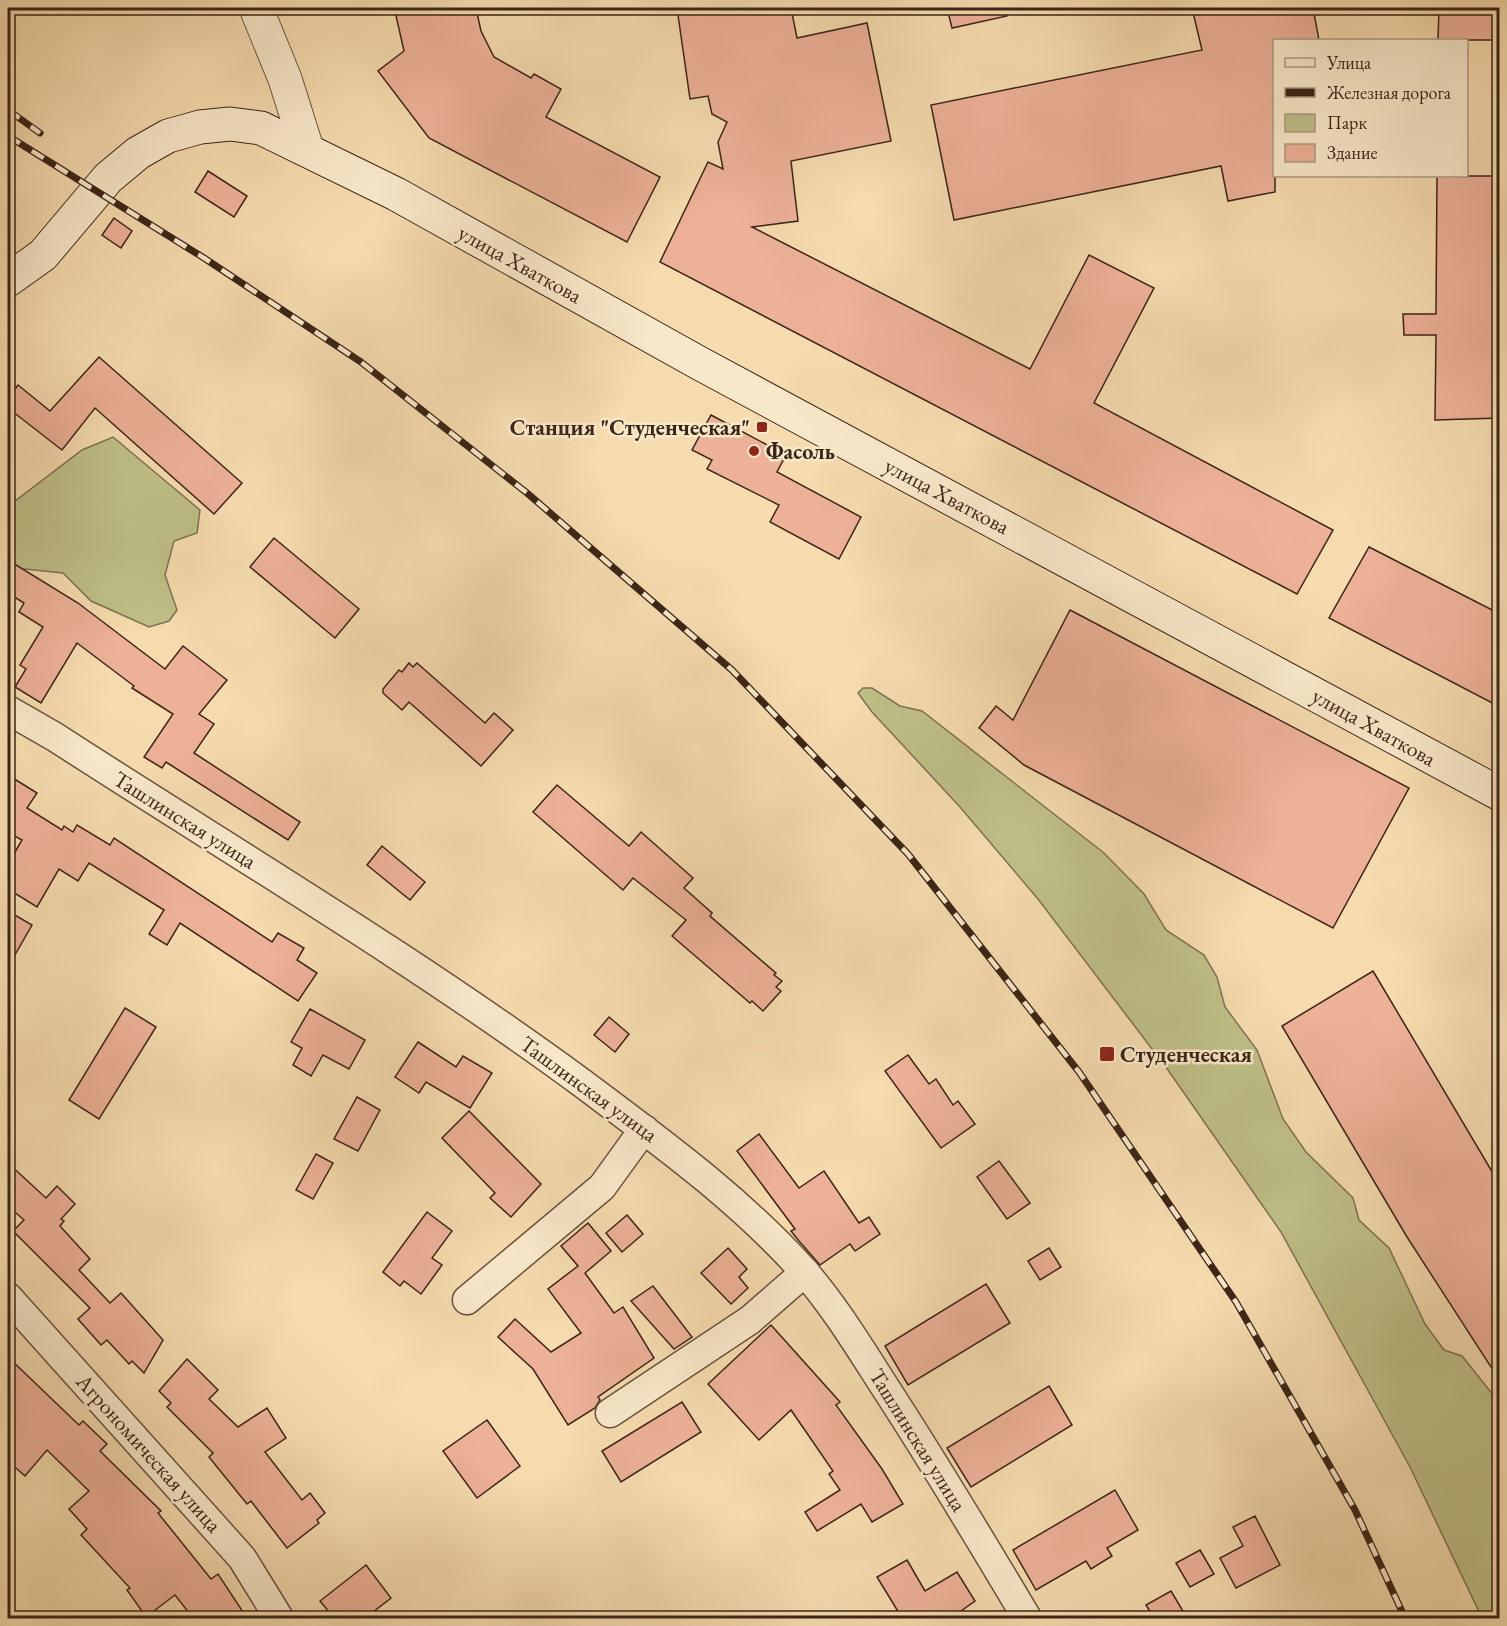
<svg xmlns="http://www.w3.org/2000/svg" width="1507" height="1626" viewBox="0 0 1507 1626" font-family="'EB Garamond',serif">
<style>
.green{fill:#bfbf88;stroke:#7e7250;stroke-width:1.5}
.building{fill:#edb198;stroke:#3c2517;stroke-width:1.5}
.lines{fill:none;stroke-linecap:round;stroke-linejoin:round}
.minor-casing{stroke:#6a523d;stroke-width:31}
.tertiary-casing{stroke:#6a523d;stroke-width:35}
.secondary-casing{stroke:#3c2517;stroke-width:35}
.minor{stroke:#f8e8ca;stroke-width:28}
.tertiary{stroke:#f8e8ca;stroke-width:33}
.secondary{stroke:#f8e8ca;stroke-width:33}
.rail-casing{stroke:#3c2517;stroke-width:7}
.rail{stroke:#f8e8ca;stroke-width:4.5;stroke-dasharray:14;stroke-linecap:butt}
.poi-dot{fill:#8f2418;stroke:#f8e8ca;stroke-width:2}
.labels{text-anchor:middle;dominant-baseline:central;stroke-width:5;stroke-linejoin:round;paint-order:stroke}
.street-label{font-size:22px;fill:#3c2517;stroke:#f8e8ca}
.poi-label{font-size:22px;font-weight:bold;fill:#3c2517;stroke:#f8e8ca;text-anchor:start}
</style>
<rect width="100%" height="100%" fill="#f5dbae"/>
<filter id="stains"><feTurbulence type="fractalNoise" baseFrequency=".00333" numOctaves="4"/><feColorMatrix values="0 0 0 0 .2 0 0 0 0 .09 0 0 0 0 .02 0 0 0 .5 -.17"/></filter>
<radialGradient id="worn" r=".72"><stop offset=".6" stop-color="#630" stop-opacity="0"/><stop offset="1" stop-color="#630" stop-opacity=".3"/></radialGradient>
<g class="green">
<polygon points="113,437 200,510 197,533 174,541 165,575 177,610 169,621 149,627 91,601 63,573 25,569 8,582 8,497 15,501 82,450"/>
<polygon points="863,688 872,688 900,706 922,711 1104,853 1144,894 1166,930 1204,955 1217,977 1225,1007 1257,1050 1283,1119 1306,1152 1353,1198 1359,1220 1389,1248 1425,1324 1444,1350 1462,1356 1498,1401 1499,1618 1482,1618 1410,1467 1281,1232 1168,1070 1038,899 960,807 872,712 858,693"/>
</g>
<g class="building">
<polygon points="411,8 476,8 481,31 494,57 531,78 534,74 561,89 546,117 660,177 627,242 429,138 378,71 404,51 395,11"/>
<polygon points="677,8 791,8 797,38 867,23 891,141 791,161 798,221 752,227 1030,369 1089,255 1154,288 1094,403 1333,530 1297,594 660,262 708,162 723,169 718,142 727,122 712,114 708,96 690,99"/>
<polygon points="947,8 1006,8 1007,16 952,28"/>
<polygon points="1192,8 1313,8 1319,40 1275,40 1275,192 1228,201 1221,166 954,220 931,105 1202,50"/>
<polygon points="1439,8 1500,8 1500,40 1438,40"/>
<polygon points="208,171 247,196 234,217 195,192"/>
<polygon points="1437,176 1500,176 1500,418 1435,420 1436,335 1404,335 1403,314 1436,314"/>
<polygon points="114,218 132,231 121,248 102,235"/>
<polygon points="99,357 242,483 214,514 95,408 62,450 8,408 8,382 16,388 18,385 50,411"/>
<polygon points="711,415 786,455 777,472 861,517 839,559 770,522 779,505 707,469 712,460 692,450"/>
<polygon points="274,538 359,609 335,638 250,567"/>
<polygon points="1369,547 1500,614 1500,707 1329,618"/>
<polygon points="8,560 78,603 165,669 183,646 227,680 199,714 214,724 194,753 300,822 288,840 166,762 162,768 144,757 173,714 132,688 134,686 77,643 41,703 15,687 26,669 20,665 43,627 19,612 24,603 8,593"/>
<polygon points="1070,610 1409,788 1333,928 1024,765 979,728 996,706 1013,720"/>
<polygon points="409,663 413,667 417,663 485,723 494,713 513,730 481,766 409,702 402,710 383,693 383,689 399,670 402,672"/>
<polygon points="8,775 37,793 27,808 62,830 64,826 73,832 77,825 110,845 114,838 272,942 278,933 304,948 297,960 317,973 298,1001 180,923 167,945 149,934 164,910 89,863 78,881 59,869 37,907 8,889 8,864 22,840 11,834 8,840"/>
<polygon points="557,785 629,846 641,832 693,878 684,888 712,913 710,916 776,973 774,975 782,981 776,987 781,991 763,1011 752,1001 750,1003 672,936 686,920 633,878 623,890 533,812"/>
<polygon points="382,846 425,882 410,900 367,865"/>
<polygon points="8,911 32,925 8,967"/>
<polygon points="1373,971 1500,1185 1500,1381 1407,1237 1282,1026"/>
<polygon points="125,1008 156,1027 99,1119 69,1100"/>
<polygon points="310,1009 365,1040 349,1069 323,1055 311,1076 293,1065 302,1048 291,1042"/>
<polygon points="609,1017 629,1034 615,1052 594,1035"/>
<polygon points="418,1042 456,1067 463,1056 492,1073 470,1108 426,1082 419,1093 395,1077"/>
<polygon points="908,1055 929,1084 936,1079 953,1105 958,1101 975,1124 941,1148 885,1071"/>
<polygon points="357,1097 380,1110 358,1151 334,1139"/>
<polygon points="469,1111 541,1184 511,1217 490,1198 495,1193 442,1138"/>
<polygon points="759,1134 799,1188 824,1171 859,1223 869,1217 880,1234 855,1251 850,1244 820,1265 799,1241 791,1231 795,1229 737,1151"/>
<polygon points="316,1154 333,1163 313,1199 296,1190"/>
<polygon points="999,1161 1030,1203 1007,1219 977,1177"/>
<polygon points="8,1163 46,1198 57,1186 75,1204 61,1219 64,1221 60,1226 90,1259 79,1270 110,1303 121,1293 163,1340 144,1373 132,1361 129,1364 107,1340 101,1345 78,1319 90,1308 13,1231 24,1220 8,1206"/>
<polygon points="427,1212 452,1231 432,1258 442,1265 421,1294 404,1281 400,1286 383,1272"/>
<polygon points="627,1215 643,1234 622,1252 606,1233"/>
<polygon points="588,1223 611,1251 585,1273 614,1313 623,1307 654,1358 598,1397 600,1400 595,1408 568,1425 533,1369 498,1337 515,1319 551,1352 581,1333 548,1289 578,1266 561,1246"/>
<polygon points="728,1248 747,1269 739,1277 748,1288 731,1304 701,1273"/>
<polygon points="1049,1248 1061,1267 1040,1280 1028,1261"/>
<polygon points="986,1284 1010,1323 908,1385 885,1346"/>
<polygon points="653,1286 692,1337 674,1349 631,1301"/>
<polygon points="771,1325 840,1402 836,1405 882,1469 903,1504 872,1522 861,1504 817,1531 805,1512 840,1490 829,1474 833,1471 791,1410 759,1440 708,1384"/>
<polygon points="8,1357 79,1425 83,1421 107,1444 100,1451 161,1511 158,1513 211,1579 218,1574 247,1618 193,1618 175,1595 146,1617 127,1590 130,1588 81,1535 87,1529 69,1509 89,1491 47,1450 25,1476 8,1461"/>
<polygon points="187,1359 218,1390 209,1399 238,1427 267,1408 286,1438 265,1452 302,1500 310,1493 325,1513 317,1520 319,1523 287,1548 251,1501 247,1504 209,1457 213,1453 167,1407 171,1403 159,1391"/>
<polygon points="1049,1386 1072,1425 971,1487 947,1448"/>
<polygon points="682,1402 701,1432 621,1482 602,1451"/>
<polygon points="487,1420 520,1466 477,1498 443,1451"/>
<polygon points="1115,1490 1138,1530 1107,1548 1112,1556 1091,1569 1086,1561 1036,1590 1013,1550"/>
<polygon points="1255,1516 1280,1565 1236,1588 1220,1558 1243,1546 1233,1527"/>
<polygon points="1200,1550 1214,1574 1190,1587 1176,1563"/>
<polygon points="907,1560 925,1591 957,1572 975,1601 951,1618 902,1618 877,1577"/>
<polygon points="366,1565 391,1598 365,1618 334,1618 320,1601"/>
<polygon points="1171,1591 1187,1618 1154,1618 1146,1605"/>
</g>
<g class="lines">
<g class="minor-casing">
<g id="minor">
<path d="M8 710 55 737C231 851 412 958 582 1083 659 1141 737 1197 802 1269 833 1304 858 1345 883 1384 933 1461 980 1539 1027 1618"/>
<polyline points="8,1297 242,1558 279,1618"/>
<polyline points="467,1300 602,1187 644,1129"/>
<polyline points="610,1413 750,1320 805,1272"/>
</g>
</g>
<g class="tertiary-casing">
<polyline id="tertiary" points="256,8 285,79 307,149"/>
</g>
<g class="secondary-casing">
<polyline id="secondary" points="8,280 43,255 108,178 138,153 168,136 200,127 230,124 261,128 396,194 699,363 1500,794"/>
</g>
<use href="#minor" class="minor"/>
<use href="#tertiary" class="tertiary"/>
<use href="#secondary" class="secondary"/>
<g class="rail-casing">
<g id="rail">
<polyline points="8,110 40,133"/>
<polyline points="8,136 204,258 361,362 527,493 732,670 908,854 1079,1072 1236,1302 1355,1510 1405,1618"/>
</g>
</g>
<use href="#rail" class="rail"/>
</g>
<g class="poi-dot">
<rect x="756" y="421" width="12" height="12" rx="3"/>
<circle cx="754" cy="451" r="6"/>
<rect x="1099" y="1046" width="16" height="16" rx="3"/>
</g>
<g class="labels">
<g class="street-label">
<text transform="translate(520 264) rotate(29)">улица Хваткова</text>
<text transform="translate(947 496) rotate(28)">улица Хваткова</text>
<text transform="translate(1374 727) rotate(29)">улица Хваткова</text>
<text transform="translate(185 820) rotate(32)">Ташлинская улица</text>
<text transform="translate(589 1089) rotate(36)">Ташлинская улица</text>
<text transform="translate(918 1440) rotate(58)">Ташлинская улица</text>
<text transform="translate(149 1453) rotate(48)">Агрономическая улица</text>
</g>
<g class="poi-label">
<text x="750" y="427" text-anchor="end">Станция "Студенческая"</text>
<text x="766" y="451">Фасоль</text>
<text x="1120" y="1054">Студенческая</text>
</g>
</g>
<rect width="1507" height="1626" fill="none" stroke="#f5dbae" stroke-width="30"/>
<rect x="9" y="9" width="1489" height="1608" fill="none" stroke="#3c2517" stroke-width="3"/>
<rect x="15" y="15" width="1477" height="1596" fill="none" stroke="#3c2517" stroke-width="1.5"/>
<rect x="1273" y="39" width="195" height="138" fill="#f8e8ca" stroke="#ad9a82" stroke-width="1.5"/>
<rect x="1285" y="58" width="30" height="9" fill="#f8e8ca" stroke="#ad9a82" stroke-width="1.5"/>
<text x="1327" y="69" font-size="18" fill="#3c2517">Улица</text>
<rect x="1285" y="88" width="30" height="9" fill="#3c2517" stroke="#ad9a82" stroke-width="1.5"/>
<text x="1327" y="99" font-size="18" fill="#3c2517">Железная дорога</text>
<rect x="1285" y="114" width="30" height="18" fill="#bfbf88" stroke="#ad9a82" stroke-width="1.5"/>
<text x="1327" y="129" font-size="18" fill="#3c2517">Парк</text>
<rect x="1285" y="144" width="30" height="18" fill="#edb198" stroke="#ad9a82" stroke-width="1.5"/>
<text x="1327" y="159" font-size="18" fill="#3c2517">Здание</text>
<rect width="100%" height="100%" filter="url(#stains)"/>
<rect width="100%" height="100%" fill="url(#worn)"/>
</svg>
